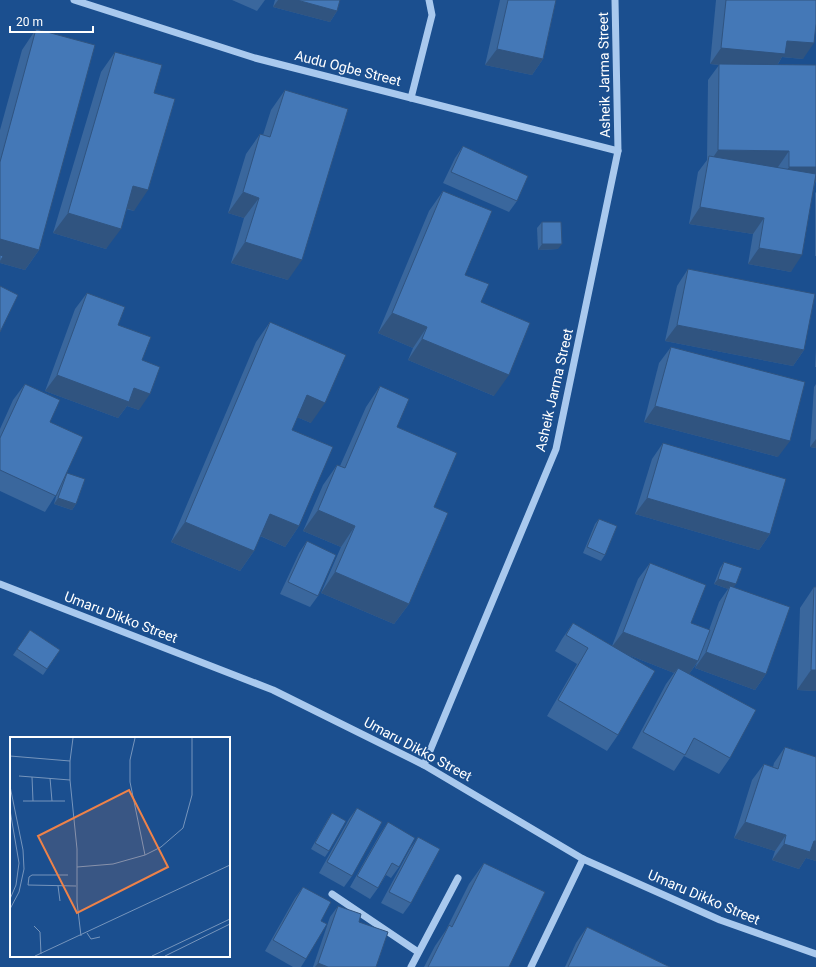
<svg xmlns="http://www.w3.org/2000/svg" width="816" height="967" viewBox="0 0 816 967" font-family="Roboto,sans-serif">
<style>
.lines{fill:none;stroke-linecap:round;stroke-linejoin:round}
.minor{stroke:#a9c9ee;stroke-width:7}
.wall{fill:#3a679d;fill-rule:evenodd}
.shaded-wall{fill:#305480}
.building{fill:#4478b7;stroke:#305480}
.labels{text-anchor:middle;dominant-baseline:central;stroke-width:3.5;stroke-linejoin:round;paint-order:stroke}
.street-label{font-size:14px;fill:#fff;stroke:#1b4f8f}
.inset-road{fill:none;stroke:#7695bc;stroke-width:1}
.view{fill:#ee8249;fill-opacity:0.15;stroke:#ee8249;stroke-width:2}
.inset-edge{fill:none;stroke:#fff;stroke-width:2}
</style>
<rect width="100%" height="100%" fill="#1b4f8f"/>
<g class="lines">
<g class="minor">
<polyline points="74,0 255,58 618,151"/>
<polyline points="411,98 432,15 429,0"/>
<polyline points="0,584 273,690 424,765 583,859 720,920 816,954"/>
<polyline points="424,765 556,449 618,151 615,0"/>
<polyline points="332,894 418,952"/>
<polyline points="411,967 458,878"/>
<polyline points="531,967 583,859"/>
</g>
</g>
<g class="wall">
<polygon points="232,0 265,0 257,11"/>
<polygon points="275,0 340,0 337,11 330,22 273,7"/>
<polygon points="500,0 556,0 543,59 532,75 485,65"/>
<path d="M716 0H816L803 59 782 57 778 64 816 181 815 183 791 272 748 264 753 234 689 224 698 172 707 160 708 80 719 65 710 64ZM770 167H778V168Z"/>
<polygon points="36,29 39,250 25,270 0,263 0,130 22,50"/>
<polygon points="115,52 154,93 134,211 126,209 106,249 53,233 101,72"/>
<polygon points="285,90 288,280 231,263 244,218 228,213 246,154 260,134 263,135 271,110"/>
<polygon points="463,146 517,201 509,212 443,183 455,158"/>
<polygon points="443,191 465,275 481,302 494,396 408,360 413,348 378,333 429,211"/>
<polygon points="816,192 816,256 815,256 815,193"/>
<polygon points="542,222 558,249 538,250 537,228"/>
<polygon points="688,269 804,350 793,366 665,341 677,286"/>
<polygon points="87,293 118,325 142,360 139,410 127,406 118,418 45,391 75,309"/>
<polygon points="270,322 311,423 297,417 292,430 299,526 285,547 260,536 254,551 240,571 171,542 256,342"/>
<polygon points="671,347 778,457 644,422 659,363"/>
<polygon points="816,348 816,367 815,367"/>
<polygon points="25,384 50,422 76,504 72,510 54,504 57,493 45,512 0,491 0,429 13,400"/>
<polygon points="816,384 816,448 810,447 814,387"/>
<polygon points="380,386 397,427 434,507 409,604 394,624 321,593 341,547 303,531 323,485 337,465 340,466 366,407"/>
<polygon points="663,443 770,534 759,550 635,514 652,459"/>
<polygon points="599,519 605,555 601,561 583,553 595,524"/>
<polygon points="307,541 318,596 310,607 280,594 299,553"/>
<polygon points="724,562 766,674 755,690 695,668 697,663 689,674 730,758 719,774 684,756 674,771 632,748 666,684 674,673 626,654 618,735 607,751 547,716 577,664 555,651 562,639 573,623 612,646 638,579 650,563 691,623 709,630 719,602 728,589 714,584 720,568"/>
<polygon points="814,587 816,691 797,690 800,608"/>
<polygon points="30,630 60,650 43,675 13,655"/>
<polygon points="785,747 816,757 816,861 806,858 799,869 772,860 775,851 734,838 752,780 764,764 773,767 774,763"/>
<polygon points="357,808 352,876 344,887 319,873 349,819"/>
<polygon points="332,813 329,851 325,857 311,849 328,819"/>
<polygon points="388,822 399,867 391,878 386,875 378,888 370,899 350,887 380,834"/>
<polygon points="418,837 411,903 403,914 381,903 410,849"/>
<polygon points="484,863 509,967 424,967 435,946 446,930 469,884"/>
<polygon points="303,887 306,959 301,967 293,967 265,951 295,898"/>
<polygon points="338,906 359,922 376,967 313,967 330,917"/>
<polygon points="587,927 670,967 565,967 576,943"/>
</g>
<g class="shaded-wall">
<polygon points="278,0 297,0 337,11 330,22 273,7"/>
<polygon points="787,41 814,43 803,59 782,57 774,70 710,64 721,48"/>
<polygon points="497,49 543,59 532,75 485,65"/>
<polygon points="718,150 789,151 778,167 707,166 708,165"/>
<polygon points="789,167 816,167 816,181 814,183 778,183"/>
<polygon points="133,186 148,190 134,211 119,206"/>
<polygon points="243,192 259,198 244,218 228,213"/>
<polygon points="700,207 764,218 753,234 689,224"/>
<polygon points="68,213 121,229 106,249 53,233"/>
<polygon points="0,239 39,250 25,270 0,263"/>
<polygon points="245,242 302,260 288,280 231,263"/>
<polygon points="542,244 562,244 558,249 538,250"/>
<polygon points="759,248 802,255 791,272 748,264"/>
<polygon points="392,313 427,327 413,348 378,333"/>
<polygon points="677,325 804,350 793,366 665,341"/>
<polygon points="422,339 509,375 494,396 408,360"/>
<polygon points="57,375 134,388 150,394 139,410 127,406 118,418 45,391"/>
<polygon points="307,395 325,403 311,423 292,415"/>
<polygon points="655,406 790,441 778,457 644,422"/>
<polygon points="816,439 816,448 810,447"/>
<polygon points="58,498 76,504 72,510 54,504"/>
<polygon points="647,498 770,534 759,550 635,514"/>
<polygon points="318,510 355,526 341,547 303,531"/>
<polygon points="270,514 299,526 285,547 256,534"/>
<polygon points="185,522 254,551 240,571 171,542"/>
<polygon points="335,572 409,604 394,624 321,593"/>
<polygon points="718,579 736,584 732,590 730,586 728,589 714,584"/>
<polygon points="623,632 698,661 687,677 678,668 674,673 611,648"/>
<polygon points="706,652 766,674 755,690 695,668"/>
<polygon points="811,670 816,670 816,691 797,690"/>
<polygon points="745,822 786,835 775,851 734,838"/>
<polygon points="814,841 816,841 816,861 806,858 799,869 772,860 784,844"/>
<polygon points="318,963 328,967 315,967"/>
</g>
<g class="building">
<polygon points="297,0 340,0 337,11"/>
<polygon points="508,0 556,0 543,59 497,49"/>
<polygon points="726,0 816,0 816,24 814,43 787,41 785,54 721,48"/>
<polygon points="36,29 95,45 39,250 0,239 0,162"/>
<polygon points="115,52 162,65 154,93 175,99 148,190 133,186 121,229 68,213"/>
<polygon points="719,64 816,65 816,167 789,167 789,151 718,150"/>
<polygon points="285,90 348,109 302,260 245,242 259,198 243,192 260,134 270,137"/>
<polygon points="463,146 528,176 517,201 451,172"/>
<polygon points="709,156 816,174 802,255 759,248 764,218 700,207"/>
<polygon points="443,191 492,211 465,275 489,284 481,302 530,323 509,375 422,339 427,327 392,313"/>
<polygon points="542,222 561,222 562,244 542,244"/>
<polygon points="0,255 3,256 0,262"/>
<polygon points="688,269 815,294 804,350 677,325"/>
<polygon points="0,286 18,295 0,332"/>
<polygon points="87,293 125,307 118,325 151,337 142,360 160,367 150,394 134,388 129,402 57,375"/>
<polygon points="270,322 346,355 325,403 307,395 292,430 333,447 299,526 270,514 254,551 185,522"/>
<polygon points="671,347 805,382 790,441 655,406"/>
<polygon points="25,384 60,400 50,422 83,437 56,496 0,470 0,438"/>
<polygon points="380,386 409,399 397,427 457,453 434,507 448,513 409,604 335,572 355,526 318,510 337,465 345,468"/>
<polygon points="663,443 786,479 770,534 647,498"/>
<polygon points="67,473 85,479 76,504 58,498"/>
<polygon points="599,519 617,526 605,555 587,547"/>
<polygon points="307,541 336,555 318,596 288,582"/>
<polygon points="724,562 742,568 736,584 718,579"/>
<polygon points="650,563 706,585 691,623 710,630 698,661 623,632"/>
<polygon points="730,586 790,607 766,674 706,652"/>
<polygon points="814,587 816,587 816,670 811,670"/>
<polygon points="573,623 655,671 618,735 558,700 588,648 566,635"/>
<polygon points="30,630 60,650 47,669 17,649"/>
<polygon points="678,668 756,710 730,758 694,738 685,755 643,732"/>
<polygon points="785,747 816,757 816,841 814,841 810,852 784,844 786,835 745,822 764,764 778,769"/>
<polygon points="357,808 382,822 352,876 327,862"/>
<polygon points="332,813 346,821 329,851 315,843"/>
<polygon points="388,822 415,838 399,867 392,863 378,888 357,876"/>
<polygon points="418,837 440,849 411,903 389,892"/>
<polygon points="484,863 545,892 509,967 428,967 449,925 452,927"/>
<polygon points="303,887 331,902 321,921 327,924 306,959 273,940"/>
<polygon points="338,906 361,914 359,922 388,932 376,967 328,967 318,963"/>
<polygon points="587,927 670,967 568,967"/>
</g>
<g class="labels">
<g class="street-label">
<text transform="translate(348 68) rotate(14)">Audu Ogbe Street</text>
<text transform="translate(604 75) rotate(-91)">Asheik Jarma Street</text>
<text transform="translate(554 390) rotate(-77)">Asheik Jarma Street</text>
<text transform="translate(121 617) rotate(21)">Umaru Dikko Street</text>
<text transform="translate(418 749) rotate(28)">Umaru Dikko Street</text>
<text transform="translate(704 897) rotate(23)">Umaru Dikko Street</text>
</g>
</g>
<g transform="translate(10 737)">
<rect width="220" height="220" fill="#1b4f8f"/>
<path class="inset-road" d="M63 1 60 24V43L67 112V165L71 199M125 1 120 23V45L135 118M0 19 60 24M9 39 60 43M22 40 23 64M40 41 42 64M0 49 13 113 14 132 9 155 0 172M13 64H55M0 73 9 126 6 148 0 162M67 130 103 127 135 118 151 110 173 91 182 58V1M58 138H22L19 140 18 148 66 149M48 149 50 164M24 189 30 195 31 217M77 196 81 202 90 200M25 219 220 128M142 219 220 182M155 219 220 187"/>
<path class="view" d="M119 53 158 130 67 176 28 99Z"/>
<rect width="220" height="220" class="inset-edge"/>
</g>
<path d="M10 26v6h83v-6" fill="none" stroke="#ffffff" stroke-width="2"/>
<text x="16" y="26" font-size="12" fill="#ffffff" stroke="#1b4f8f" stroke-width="3" paint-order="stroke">20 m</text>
</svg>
